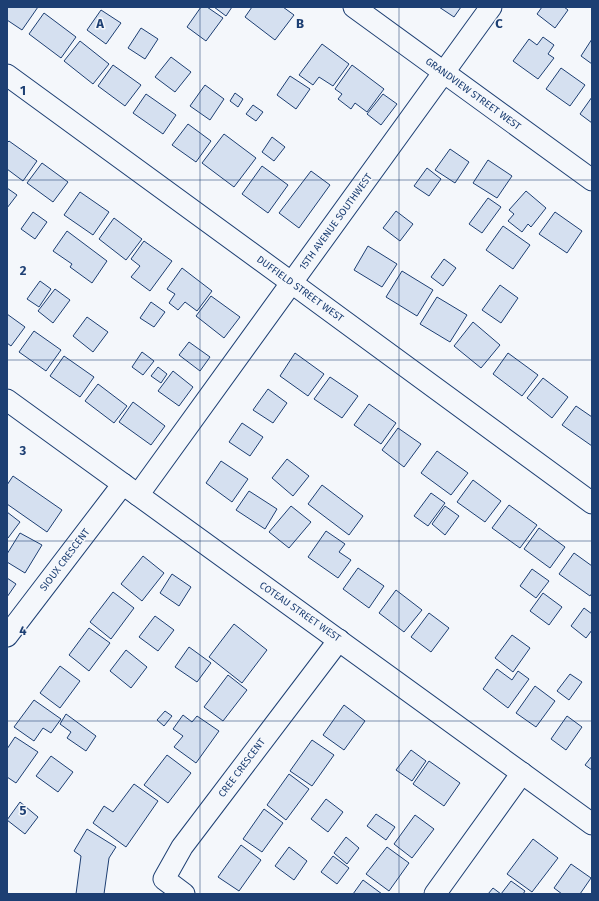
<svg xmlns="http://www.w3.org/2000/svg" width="599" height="901" viewBox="0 0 599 901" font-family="'Fira Sans',sans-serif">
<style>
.building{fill:#d5e0f0;stroke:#1d3f73}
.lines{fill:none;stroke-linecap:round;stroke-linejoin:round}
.minor-casing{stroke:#1d3f73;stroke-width:23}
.minor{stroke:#f4f7fb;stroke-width:21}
.grid{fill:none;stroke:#1d3f73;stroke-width:1;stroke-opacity:0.55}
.labels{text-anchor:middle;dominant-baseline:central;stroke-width:3;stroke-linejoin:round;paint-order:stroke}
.street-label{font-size:10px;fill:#1d3f73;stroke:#f4f7fb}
.grid-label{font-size:13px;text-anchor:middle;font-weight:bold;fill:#1d3f73;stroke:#f4f7fb;stroke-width:3;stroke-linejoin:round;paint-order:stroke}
</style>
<rect width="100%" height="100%" fill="#f4f7fb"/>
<g class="building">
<polygon points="7,7 38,7 22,30 7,20"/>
<polygon points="201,7 207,7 223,18 206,41 187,27"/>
<polygon points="214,7 232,7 226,16"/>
<polygon points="252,7 283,7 294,15 275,40 245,17"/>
<polygon points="439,7 461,7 454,17"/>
<polygon points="542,7 564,7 568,10 555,28 537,14"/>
<polygon points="101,10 121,23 106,44 87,30"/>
<polygon points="44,13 76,37 61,58 29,34"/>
<polygon points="141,28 158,39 145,59 128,48"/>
<polygon points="543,37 554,45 548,54 554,58 538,79 513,61 529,39 537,45"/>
<polygon points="592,39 592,64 581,56"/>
<polygon points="80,41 109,64 93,84 64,61"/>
<polygon points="322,44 349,64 333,86 319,77 313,85 299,75"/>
<polygon points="171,57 191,72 175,92 155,77"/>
<polygon points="113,65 141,85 125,106 98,86"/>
<polygon points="352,65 384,89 367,112 355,103 351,109 338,99 342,94 335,89"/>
<polygon points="561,68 585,85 570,106 546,89"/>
<polygon points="290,76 310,89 296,109 277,95"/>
<polygon points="205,85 224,99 210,120 190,106"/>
<polygon points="235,93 243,99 238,107 230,101"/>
<polygon points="146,94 176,115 163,134 133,113"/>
<polygon points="383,94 397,104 381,125 367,114"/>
<polygon points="592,97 592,123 580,114"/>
<polygon points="253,105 263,112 256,121 246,114"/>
<polygon points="188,124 211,141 196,162 172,145"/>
<polygon points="224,134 256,158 234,187 202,163"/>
<polygon points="272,137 285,147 274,161 262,152"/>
<polygon points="9,141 37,161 23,181 7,169 7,143"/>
<polygon points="450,149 469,162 455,183 435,170"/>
<polygon points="488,160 512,176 497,198 473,183"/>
<polygon points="42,163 68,182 53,202 27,183"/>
<polygon points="262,166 288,185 268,213 242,194"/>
<polygon points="427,168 441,179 429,196 414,186"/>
<polygon points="311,171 330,185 299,228 279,213"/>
<polygon points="7,188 17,195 7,208"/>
<polygon points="526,191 546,208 531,227 528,224 522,232 508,221 514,214 509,210"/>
<polygon points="80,192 109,212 93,235 64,215"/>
<polygon points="488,198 501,207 482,233 469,224"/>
<polygon points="396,211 413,224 400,241 383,228"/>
<polygon points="33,212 47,222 35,239 21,229"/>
<polygon points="555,212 582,231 567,253 539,234"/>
<polygon points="114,218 142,239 126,260 99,239"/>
<polygon points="503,226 530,245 513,269 486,250"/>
<polygon points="67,231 107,261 92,283 70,267 72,264 53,251"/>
<polygon points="144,241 172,261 150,291 131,277 140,266 131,259"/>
<polygon points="368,246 397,264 382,287 354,270"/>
<polygon points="444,259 456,268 443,286 431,277"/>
<polygon points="182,268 212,291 197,311 185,302 178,310 169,303 175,294 167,289"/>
<polygon points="402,271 433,290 417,316 386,297"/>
<polygon points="40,281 51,289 39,307 27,299"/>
<polygon points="500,285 518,298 501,323 482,310"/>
<polygon points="55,289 70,300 53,323 38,311"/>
<polygon points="211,296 240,317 224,338 196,316"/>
<polygon points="437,297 467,315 450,342 420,324"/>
<polygon points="151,302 165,312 154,327 140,318"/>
<polygon points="7,314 25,327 11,346 7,343"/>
<polygon points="87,317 108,332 93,352 73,336"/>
<polygon points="473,322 500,345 481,368 454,346"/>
<polygon points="34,331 61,350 46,371 19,352"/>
<polygon points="189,342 210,357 200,371 179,355"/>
<polygon points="142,352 154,361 143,375 132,367"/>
<polygon points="295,353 324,374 308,396 280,376"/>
<polygon points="508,353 538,375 522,396 493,374"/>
<polygon points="64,356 94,377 80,397 50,376"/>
<polygon points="158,367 167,374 161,383 151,376"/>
<polygon points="173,371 193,387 179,406 158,391"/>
<polygon points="330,377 358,396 342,418 314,399"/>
<polygon points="543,378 568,397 552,418 527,398"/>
<polygon points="98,384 127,406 114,423 85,401"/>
<polygon points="268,389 287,403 273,423 253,410"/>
<polygon points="133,402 165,426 151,445 119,422"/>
<polygon points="369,404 396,423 381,444 354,425"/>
<polygon points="576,406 592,417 592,446 562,425"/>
<polygon points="242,423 263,437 250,456 229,442"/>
<polygon points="398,428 421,444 404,467 382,450"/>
<polygon points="437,451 468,473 451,495 421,473"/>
<polygon points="287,459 309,476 293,496 272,478"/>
<polygon points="221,461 248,479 232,502 206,483"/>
<polygon points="13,476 62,510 47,532 7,504 7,485"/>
<polygon points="473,480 501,501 485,522 457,502"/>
<polygon points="322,485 363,516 349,535 308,504"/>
<polygon points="249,491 277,509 265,529 236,510"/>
<polygon points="431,493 445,503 428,526 414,516"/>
<polygon points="509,505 537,525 520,548 492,528"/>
<polygon points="291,506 311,522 289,548 269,532"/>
<polygon points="445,506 459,516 445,535 432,524"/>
<polygon points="7,512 20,522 8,538 7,537"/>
<polygon points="539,528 565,547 550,568 524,549"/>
<polygon points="326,531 345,544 339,552 351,560 338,578 308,557"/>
<polygon points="20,533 42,545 25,573 7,562 7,554"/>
<polygon points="574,553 592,566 592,593 590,596 559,574"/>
<polygon points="143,556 164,573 142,601 121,584"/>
<polygon points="358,568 384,586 369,608 343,589"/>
<polygon points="532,569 549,581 536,598 520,586"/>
<polygon points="172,574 191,587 179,606 160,593"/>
<polygon points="7,578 16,584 7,597"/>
<polygon points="396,590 422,610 404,632 379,613"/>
<polygon points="113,592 134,608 111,639 90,622"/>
<polygon points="543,593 562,607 549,625 530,611"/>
<polygon points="584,608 592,614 592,630 586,638 571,626"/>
<polygon points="429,613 449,628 431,652 411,637"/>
<polygon points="155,616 174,630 158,651 139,637"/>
<polygon points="234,624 267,650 242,683 209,657"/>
<polygon points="89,628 110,643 89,671 69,655"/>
<polygon points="512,635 530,648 513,672 495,658"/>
<polygon points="189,647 211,663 197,682 175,667"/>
<polygon points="126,650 147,667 131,688 110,671"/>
<polygon points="60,666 80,681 60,708 40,693"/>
<polygon points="497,669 512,680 518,671 529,679 508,708 483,689"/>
<polygon points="570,674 582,682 569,700 557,691"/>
<polygon points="228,675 247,690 223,721 204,707"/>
<polygon points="535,686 555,701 536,727 516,713"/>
<polygon points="34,700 61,719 51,733 43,728 34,741 14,727"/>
<polygon points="344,705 365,721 344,750 323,735"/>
<polygon points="165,711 172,716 164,726 157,720"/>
<polygon points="66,714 96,736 86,751 67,738 71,732 60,724"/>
<polygon points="183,715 192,722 197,716 219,731 196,763 174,747 183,736 173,729"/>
<polygon points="567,716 582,727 566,750 551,739"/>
<polygon points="15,737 38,752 16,783 7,777 7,749"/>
<polygon points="312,740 334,755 312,786 290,771"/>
<polygon points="411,750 426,761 412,781 396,770"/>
<polygon points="167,755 191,773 168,803 144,785"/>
<polygon points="51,756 73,772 58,792 36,776"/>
<polygon points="592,756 592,770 585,765"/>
<polygon points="429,761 460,783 444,806 413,784"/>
<polygon points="289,774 309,789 286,820 267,805"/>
<polygon points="134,784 158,801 126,847 93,823 104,806 113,812"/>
<polygon points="326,799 343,812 328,832 311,819"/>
<polygon points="20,802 38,817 25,834 7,820"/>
<polygon points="264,809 283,823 262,852 243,839"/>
<polygon points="376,814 395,827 386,840 367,826"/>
<polygon points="415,815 434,829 412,858 394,844"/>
<polygon points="87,829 116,847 109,858 104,894 76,894 81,856 74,851"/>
<polygon points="346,837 359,848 347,864 334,853"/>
<polygon points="533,839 558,858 532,892 507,874"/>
<polygon points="241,845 261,860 239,891 218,877"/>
<polygon points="289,847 307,861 294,880 275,866"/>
<polygon points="387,847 409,863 389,891 366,874"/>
<polygon points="333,856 349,868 337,884 321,872"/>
<polygon points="571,864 591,878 580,894 562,894 554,888"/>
<polygon points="363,880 382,894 353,894"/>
<polygon points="511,881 525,891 523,894 501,894"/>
<polygon points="493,888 501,894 488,894"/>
</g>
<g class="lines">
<g class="minor-casing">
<g id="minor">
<polyline points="354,7 592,180"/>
<polyline points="7,75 292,283 592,503"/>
<polyline points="7,400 592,824"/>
<polyline points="138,495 491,7"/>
<polyline points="7,636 123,484"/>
<polyline points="184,894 164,879 182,847 339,640"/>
<polyline points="435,894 522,773"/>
</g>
</g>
<use href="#minor" class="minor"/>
</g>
<path class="grid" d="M200 7V894M399 7V894M7 180H592M7 360H592M7 541H592M7 721H592"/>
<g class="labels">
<g class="street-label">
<text transform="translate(473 94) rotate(36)">GRANDVIEW STREET WEST</text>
<text transform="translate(336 222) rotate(-54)">15TH AVENUE SOUTHWEST</text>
<text transform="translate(300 289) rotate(36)">DUFFIELD STREET WEST</text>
<text transform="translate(65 560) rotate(-53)">SIOUX CRESCENT</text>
<text transform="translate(300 612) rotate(35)">COTEAU STREET WEST</text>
<text transform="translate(242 768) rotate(-53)">CREE CRESCENT</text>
</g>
</g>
<g class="grid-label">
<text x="100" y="28">A</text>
<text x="300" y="28">B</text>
<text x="499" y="28">C</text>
<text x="23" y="95">1</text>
<text x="23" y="275">2</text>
<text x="23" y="455">3</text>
<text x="23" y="635">4</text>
<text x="23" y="815">5</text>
</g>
<rect width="599" height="901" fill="none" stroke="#1d3f73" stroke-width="16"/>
</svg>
